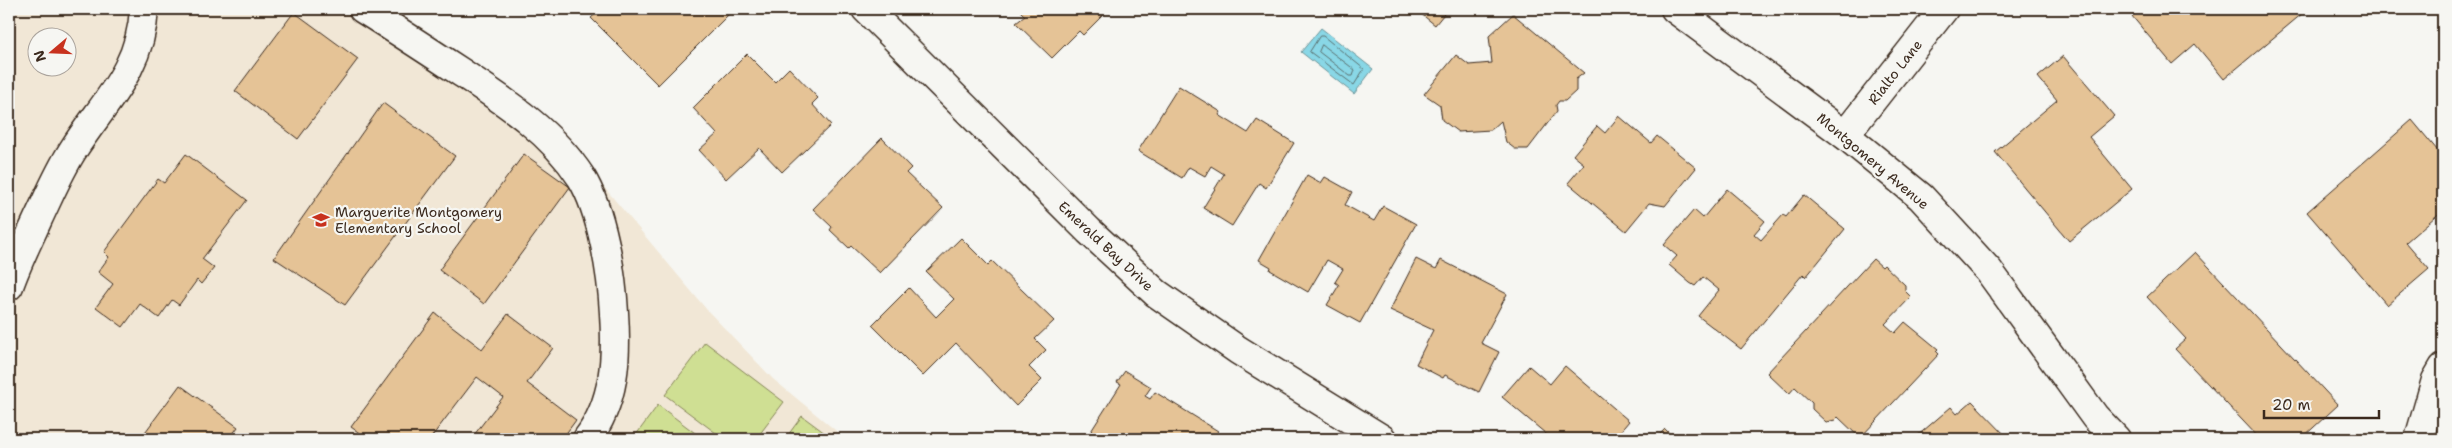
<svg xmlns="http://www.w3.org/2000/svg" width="2452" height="448" viewBox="0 0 2452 448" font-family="'Shantell Sans',sans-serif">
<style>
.built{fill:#f1e7d6;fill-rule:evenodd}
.green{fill:#cfdf93;stroke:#858458}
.water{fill:#89d7e6;stroke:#6a9296}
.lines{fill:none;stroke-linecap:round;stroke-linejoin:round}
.shore{stroke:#5a6f6e;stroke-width:1}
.building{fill:#e5c396;stroke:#3b2a1e}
.minor-casing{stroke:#3b2a1e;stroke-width:31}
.minor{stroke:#f6f6f2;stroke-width:28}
.labels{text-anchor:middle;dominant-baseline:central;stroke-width:4.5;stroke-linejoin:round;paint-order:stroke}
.street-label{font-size:14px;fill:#3b2a1e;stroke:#f6f6f2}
.poi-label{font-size:14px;fill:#3b2a1e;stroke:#f6f6f2;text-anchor:start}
</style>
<rect width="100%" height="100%" fill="#f6f6f2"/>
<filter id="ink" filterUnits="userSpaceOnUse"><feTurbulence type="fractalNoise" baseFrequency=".02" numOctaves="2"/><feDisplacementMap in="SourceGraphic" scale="10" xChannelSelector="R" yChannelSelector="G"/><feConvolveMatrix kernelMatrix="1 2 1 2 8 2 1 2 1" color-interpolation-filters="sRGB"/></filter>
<g filter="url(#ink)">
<path class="built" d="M9 9H394L557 131 707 310 773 379 846 439H9ZM38 38H68V68H38Z"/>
<g class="green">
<polygon points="705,342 784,402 756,439 724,439 665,395"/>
<polygon points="658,405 703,439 633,439"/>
<polygon points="802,416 833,439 785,439"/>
</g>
<polygon class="water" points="1321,28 1373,69 1354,94 1301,52"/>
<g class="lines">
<g class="shore">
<polygon points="1320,36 1323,36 1364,69 1354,85 1310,52"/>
<polygon points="1322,45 1355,70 1353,76 1350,76 1319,52"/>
</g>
</g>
<g class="building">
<polygon points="601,9 734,9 658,85 591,18"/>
<polygon points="1018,9 1109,9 1083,35 1079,31 1052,58 1016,23 1025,16"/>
<polygon points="1415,9 1448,9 1435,25"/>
<polygon points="2126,9 2300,9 2303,13 2224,79 2195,44 2172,64"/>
<polygon points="294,12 358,59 298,139 235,91"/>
<polygon points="1513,14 1584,73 1576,79 1576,91 1565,101 1559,101 1556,105 1557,111 1528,149 1515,149 1506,142 1501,121 1491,130 1458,132 1442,120 1440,105 1424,94 1456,55 1469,65 1492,63 1489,36"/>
<polygon points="747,54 775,82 789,68 818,98 812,104 831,125 782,172 759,148 726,179 699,150 717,134 693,108"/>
<polygon points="2063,56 2114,116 2089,137 2132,189 2069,241 1995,152 2057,100 2038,77"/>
<polygon points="1179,86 1221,112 1219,115 1248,133 1257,120 1294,143 1266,188 1259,183 1232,226 1203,208 1224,174 1211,166 1205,176 1189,167 1182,178 1138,151"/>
<polygon points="383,103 455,156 345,305 274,258"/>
<polygon points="1619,116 1651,143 1657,136 1696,168 1665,206 1649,203 1626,231 1568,183 1584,164 1573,155 1597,126 1605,133"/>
<polygon points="2412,120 2443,157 2443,210 2406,242 2429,269 2387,305 2307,212"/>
<polygon points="882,138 911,168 906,173 943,208 880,273 851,246 849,248 830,230 832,227 813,209"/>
<polygon points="186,154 247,200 202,259 214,268 201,284 197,280 179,305 172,300 159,318 140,304 123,327 96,307 113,284 98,272 109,257 104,252 158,179 164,183"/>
<polygon points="524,154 570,187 484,304 439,270"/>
<polygon points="1307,175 1321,183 1325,177 1352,192 1345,205 1374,221 1383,206 1416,224 1360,323 1327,305 1339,285 1335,282 1343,269 1327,260 1308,292 1270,270 1271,267 1259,260"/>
<polygon points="1727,189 1765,221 1754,234 1761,240 1783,215 1786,217 1804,195 1845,229 1806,277 1803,274 1741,349 1698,316 1719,290 1703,277 1695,286 1690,283 1669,265 1677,256 1664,245 1694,210 1703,218"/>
<polygon points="961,238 988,265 992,261 1054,321 1035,339 1046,350 1029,367 1042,380 1016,406 956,343 923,376 872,325 909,288 936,317 954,299 926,272"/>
<polygon points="2195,252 2338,405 2301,439 2260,439 2175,349 2186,339 2147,297"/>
<polygon points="1416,259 1436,269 1441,260 1507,294 1481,343 1499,352 1479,392 1445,375 1443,378 1416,364 1433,330 1390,310"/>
<polygon points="1873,259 1882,267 1884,265 1905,285 1905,291 1911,297 1885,324 1895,333 1905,322 1938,349 1936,351 1939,354 1860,438 1838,417 1835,420 1826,422 1812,409 1812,403 1795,387 1789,394 1767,373"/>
<polygon points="435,313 482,349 508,314 553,348 527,383 576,420 562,439 471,439 503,397 477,377 430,439 368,439 351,427"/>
<polygon points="1529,366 1550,384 1565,366 1629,421 1614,439 1552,439 1502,397"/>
<polygon points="1125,371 1151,387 1145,396 1150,399 1155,392 1218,431 1214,437 1218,439 1093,439 1088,436 1121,384 1117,382"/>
<polygon points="180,385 238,427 229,439 140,439"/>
<polygon points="1972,401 2009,439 1917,439 1916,437 1951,407 1957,414"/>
<polygon points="1665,429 1675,439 1655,439"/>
</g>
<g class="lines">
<g class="minor-casing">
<g id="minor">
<path d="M363 9C395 29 427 50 459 71 504 101 551 131 581 177 602 211 612 274 614 313 617 358 615 402 587 439"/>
<polyline points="866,9 1089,231 1156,293 1238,350 1382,439"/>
<polyline points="1675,9 1845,135 1921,197 1989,271 2095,417 2116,439"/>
<polyline points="1845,135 1944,9"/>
<path d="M9 286C17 263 28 241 38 219 49 196 59 172 73 150 103 103 141 70 144 9"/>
<polyline points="2419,439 2436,380 2443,368"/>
</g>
</g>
<use href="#minor" class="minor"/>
</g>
</g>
<defs>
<g id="school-bare" transform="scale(1.35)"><path d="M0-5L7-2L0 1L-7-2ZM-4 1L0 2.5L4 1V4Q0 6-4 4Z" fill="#c8321e" stroke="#f6f6f2" stroke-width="2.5" paint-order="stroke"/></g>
</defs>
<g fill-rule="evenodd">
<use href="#school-bare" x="321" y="220"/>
</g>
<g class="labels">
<g class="street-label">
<text transform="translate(1895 72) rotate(-52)">Rialto Lane</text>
<text transform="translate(1873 161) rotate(40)">Montgomery Avenue</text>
<text transform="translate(1106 246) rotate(43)">Emerald Bay Drive</text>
</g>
<g class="poi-label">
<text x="335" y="212">Marguerite Montgomery<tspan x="335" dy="16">Elementary School</tspan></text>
</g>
</g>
<rect width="2452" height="448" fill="none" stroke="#f6f6f2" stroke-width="30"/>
<rect x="15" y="15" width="2422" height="418" fill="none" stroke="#3b2a1e" stroke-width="2" filter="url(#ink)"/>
<g transform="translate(52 52) rotate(251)"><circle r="24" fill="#f6f6f2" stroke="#aba49d"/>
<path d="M0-4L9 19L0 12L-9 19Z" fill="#c8321e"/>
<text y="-8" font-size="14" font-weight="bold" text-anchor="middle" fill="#3b2a1e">N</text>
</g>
<path d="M2264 410v8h115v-8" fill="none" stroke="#3b2a1e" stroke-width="2.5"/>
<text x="2272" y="410" font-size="15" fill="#3b2a1e" stroke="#f6f6f2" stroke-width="4" paint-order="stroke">20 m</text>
</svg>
